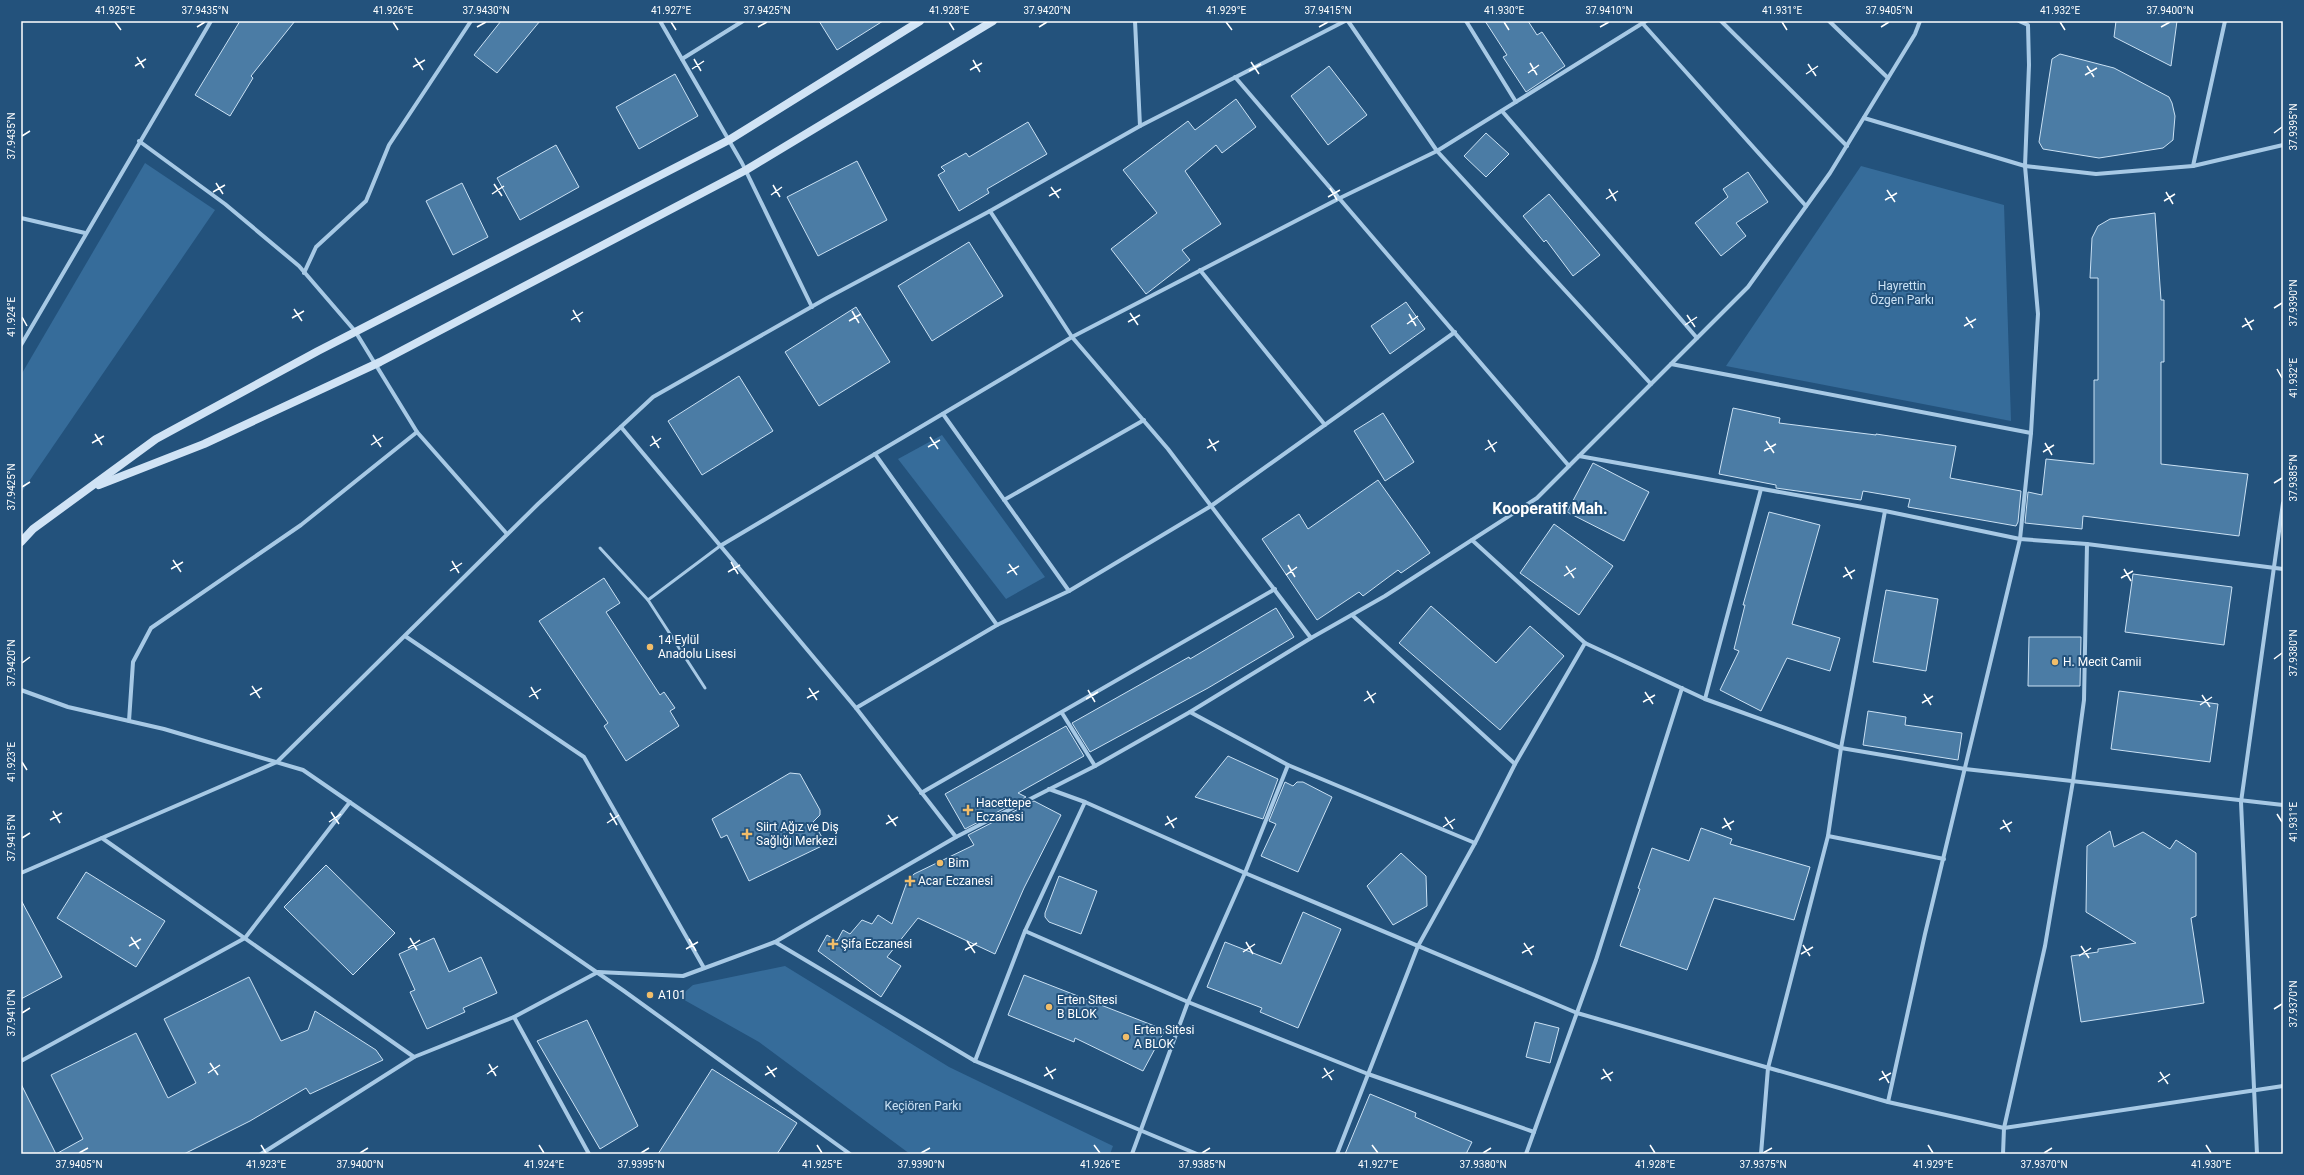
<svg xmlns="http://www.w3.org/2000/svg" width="2304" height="1175" viewBox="0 0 2304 1175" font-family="Roboto,sans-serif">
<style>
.green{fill:#366c9a}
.building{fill:#4b7ca5;stroke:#cae1f4}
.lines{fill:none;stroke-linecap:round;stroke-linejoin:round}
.lane{stroke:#a7c9e5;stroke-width:3}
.street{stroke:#a7c9e5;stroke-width:4}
.secondary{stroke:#d0e3f5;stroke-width:8}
.ticks{fill:none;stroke:#fff;stroke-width:1.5}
.poi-dot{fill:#f0bd6a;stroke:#23527c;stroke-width:1.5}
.labels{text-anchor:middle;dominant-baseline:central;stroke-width:4;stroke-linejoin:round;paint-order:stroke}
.park-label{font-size:12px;fill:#cae1f4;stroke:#23527c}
.poi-label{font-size:12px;fill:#fff;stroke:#23527c;text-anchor:start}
.district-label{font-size:16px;font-weight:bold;fill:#fff;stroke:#23527c}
.neatline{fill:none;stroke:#fff;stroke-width:1.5}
.ticks-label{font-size:10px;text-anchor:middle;fill:#fff}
</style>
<rect width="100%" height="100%" fill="#23527c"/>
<g class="green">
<polygon points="145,163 215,210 21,493 21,375"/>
<polygon points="1861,166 2004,205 2011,421 1726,366"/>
<polygon points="942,435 1045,577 1006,599 898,459"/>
<polygon points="785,966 949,1067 1113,1146 1110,1154 910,1154 759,1042 679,997 693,985"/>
</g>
<g class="building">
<polygon points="240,21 295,21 251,76 253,78 230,116 195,95"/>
<polygon points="501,21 540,21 497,73 474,55"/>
<polygon points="819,21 883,21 837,50"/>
<polygon points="1485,21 1528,21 1537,35 1542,32 1565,66 1526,92 1503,57 1507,55"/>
<polygon points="2116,21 2177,21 2171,66 2114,37"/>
<polygon points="2060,54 2114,68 2169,97 2172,103 2175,116 2173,140 2163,148 2099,158 2043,149 2039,142 2052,59"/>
<polygon points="1329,66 1367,115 1328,145 1291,96"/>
<polygon points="675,74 698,116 639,149 616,107"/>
<polygon points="1236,99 1256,127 1222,153 1216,145 1185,171 1221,224 1182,250 1190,260 1146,294 1111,249 1157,213 1123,170 1188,121 1195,130"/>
<polygon points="1028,122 1047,154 987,189 989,193 959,211 938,175 945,171 941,167 966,153 969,157"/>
<polygon points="1486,133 1509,154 1486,177 1464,156"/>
<polygon points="556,145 579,187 520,220 497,178"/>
<polygon points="857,161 887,220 818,256 787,197"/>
<polygon points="1748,172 1768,202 1736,223 1746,236 1721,256 1695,223 1728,197 1723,189"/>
<polygon points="462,183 488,237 453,255 426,201"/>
<polygon points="1549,194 1600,255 1573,276 1546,240 1544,242 1523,216"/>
<polygon points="2155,213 2161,300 2164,300 2164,362 2161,362 2161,464 2248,474 2239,536 2083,516 2082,529 2025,523 2028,492 2042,495 2046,459 2094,464 2094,380 2098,380 2098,278 2090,278 2092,238 2098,226 2110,219"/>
<polygon points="969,242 1003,296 932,341 898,286"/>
<polygon points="1406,302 1425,329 1390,354 1371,326"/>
<polygon points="856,307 890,362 819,406 785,352"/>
<polygon points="739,376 773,431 702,475 668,421"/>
<polygon points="1733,408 1780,418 1779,423 1876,435 1876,434 1956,446 1950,478 2021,491 2018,522 2016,526 1908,507 1910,499 1863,491 1861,500 1776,488 1776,485 1719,474"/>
<polygon points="1383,413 1414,462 1385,481 1354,431"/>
<polygon points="1593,463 1649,492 1624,541 1567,512"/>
<polygon points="1378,480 1430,553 1401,573 1398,570 1363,596 1359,592 1317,620 1262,539 1299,514 1308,529"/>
<polygon points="1769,512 1820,525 1792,624 1840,638 1830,671 1787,658 1761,711 1720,690 1739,651 1734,649 1745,605 1743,605"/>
<polygon points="1554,524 1613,566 1579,615 1520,573"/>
<polygon points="2133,574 2232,587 2224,645 2125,632"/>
<polygon points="604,578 620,603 606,612 660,695 664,692 675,708 670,711 679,726 626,761 604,726 608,723 539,621"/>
<polygon points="1886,590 1938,599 1926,671 1873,662"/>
<polygon points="1431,606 1496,663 1530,626 1564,656 1500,730 1399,643"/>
<polygon points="1276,608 1294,637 1208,688 1090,752 1072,723 1189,657 1190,659"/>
<polygon points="2029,637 2081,637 2080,686 2028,686"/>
<polygon points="2119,691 2218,704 2210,762 2111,749"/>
<polygon points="1868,711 1906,717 1905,725 1962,733 1958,760 1863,745"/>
<polygon points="1066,726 1084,756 1018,793 1026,797 965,829 945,794"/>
<polygon points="1228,756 1278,779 1263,819 1195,797"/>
<polygon points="790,773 800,774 820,810 820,815 813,822 826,844 749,881 727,835 721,838 712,819"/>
<polygon points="1285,782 1293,786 1297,782 1303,782 1332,797 1298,872 1261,856 1276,824 1269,821"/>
<polygon points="1034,801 1061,815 1024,888 995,954 918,918 887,957 901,966 881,997 818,951 827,935 837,941 843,930 850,934 862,920 872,924 878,915 892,924 907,882 914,874 974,845 968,835"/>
<polygon points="1701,828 1732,839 1730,844 1810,867 1794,920 1714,898 1687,970 1620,946 1640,889 1638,888 1652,848 1689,861"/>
<polygon points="2110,831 2114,847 2143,832 2170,849 2176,840 2196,853 2196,916 2191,918 2204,1003 2081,1022 2071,956 2098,952 2098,949 2136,943 2086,912 2087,846"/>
<polygon points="1401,853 1426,876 1427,906 1393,925 1367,886"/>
<polygon points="326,865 395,933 353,975 284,907"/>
<polygon points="86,872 165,921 136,967 57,918"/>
<polygon points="1059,876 1097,891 1081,934 1049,922 1045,917 1045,913"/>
<polygon points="21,900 62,977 21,999"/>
<polygon points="1303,912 1341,929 1298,1028 1260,1012 1262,1008 1207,987 1225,942 1281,964"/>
<polygon points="434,938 449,972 481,957 497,993 463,1008 465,1012 427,1029 410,992 415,990 399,954"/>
<polygon points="1024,975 1165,1030 1143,1071 1075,1038 1074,1042 1008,1015"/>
<polygon points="249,977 281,1041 308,1030 315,1011 376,1050 383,1060 310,1094 306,1088 250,1121 184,1154 21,1154 21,1084 56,1154 83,1139 51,1075 136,1033 168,1098 196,1083 164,1019"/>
<polygon points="587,1020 638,1126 600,1149 537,1041"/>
<polygon points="1535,1022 1559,1028 1550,1063 1526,1057"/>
<polygon points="712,1069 797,1123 777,1154 658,1154"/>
<polygon points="1370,1094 1416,1113 1415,1117 1472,1142 1466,1154 1345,1154"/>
</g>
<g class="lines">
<g class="lane">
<polyline points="600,548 648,600 720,546"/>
<polyline points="648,600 705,688"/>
</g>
<g class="street">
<polyline points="660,21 742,163 812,307"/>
<polyline points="1135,21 1140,126"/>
<polyline points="1348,21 1437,151 1651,384"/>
<polyline points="1466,21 1516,102"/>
<polyline points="1721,21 1847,146"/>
<polyline points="1829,21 1888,78"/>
<polyline points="1643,24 1806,206"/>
<polyline points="682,59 743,21"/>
<polyline points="1235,77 1569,466"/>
<polyline points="1502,111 1697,338"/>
<polyline points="1864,118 2025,166 2096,174 2193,166 2283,145"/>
<polyline points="139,141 225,204 299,266 355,331 417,432 507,534"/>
<polyline points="2193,166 2225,21"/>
<polyline points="990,211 1072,337 1168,449 1311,638"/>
<polyline points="21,218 85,233"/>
<polyline points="1200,270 1325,425"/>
<polyline points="304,273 316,247 366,201 389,145 471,21"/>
<polyline points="21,345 211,21"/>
<polyline points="1671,364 2031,433"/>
<polyline points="943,414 1069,591"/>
<polyline points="621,427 856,708 956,837"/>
<polyline points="875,454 997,625"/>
<polyline points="1579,456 1885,511 2020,539 2087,544 2283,569"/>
<polyline points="1004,500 1144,420"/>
<polyline points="1472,540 1585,643 1705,699 1841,748 1965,769 2283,805"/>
<polyline points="720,546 1072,337 1340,198 1437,151 1646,21"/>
<polyline points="1352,615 1515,764"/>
<polyline points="405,636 584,757 704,968"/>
<polyline points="21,690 68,707 164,729 303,770 624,991 850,1154"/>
<polyline points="1705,699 1761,489"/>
<polyline points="856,708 997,625 1069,591 1211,506 1455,332"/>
<polyline points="1190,712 1288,765 1475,843"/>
<polyline points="1062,713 1095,766"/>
<polyline points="129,721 133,662 151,628 301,525 417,432"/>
<polyline points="1049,789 1085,802 1245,873 1577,1013 1888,1102 2004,1128 2283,1086"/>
<polyline points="921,793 1275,589"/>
<polyline points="1828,836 1944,859"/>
<polyline points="102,838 414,1057"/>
<polyline points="21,873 277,762 538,504 653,397 827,298 990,211 1140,126 1345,21"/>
<polyline points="1025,931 1188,1002 1368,1074 1534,1132"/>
<polyline points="775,942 975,1061 1197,1154"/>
<polyline points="514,1017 589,1154"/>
<polyline points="21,1061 245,938 350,802"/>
<polyline points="975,1061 1025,931 1085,802"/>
<polyline points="1888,1102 1925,934 2020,539 2031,433 2038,314 2025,166 2029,65 2028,25 2019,21"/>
<polyline points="261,1154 414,1057 514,1017 598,972 683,976 775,942 956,837 1095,766 1190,712 1311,638 1385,596 1537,498 1748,287 1830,173 1915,34 1920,21"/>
<polyline points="1132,1154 1188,1002 1245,873 1288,765"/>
<polyline points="1337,1154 1418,946 1475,843 1515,764 1585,643"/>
<polyline points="1526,1154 1596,960 1682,688"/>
<polyline points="1761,1154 1768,1068 1828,836 1841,748 1885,511"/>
<polyline points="2003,1154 2004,1128 2045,946 2073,781 2084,700 2087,544"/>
<polyline points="2257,1154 2241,802 2283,503"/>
</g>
<g class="secondary">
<polyline points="99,485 204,444 380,362 746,170 993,21"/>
<polyline points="21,542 33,529 156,439 318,351 729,140 920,21"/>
</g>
</g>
<path class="ticks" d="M115 22 121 30M393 22 398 30M671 22 676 30M949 22 954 30M1226 22 1232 30M1504 22 1509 30M1782 22 1787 30M2060 22 2065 30M197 27 205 22M477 27 486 22M758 27 767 22M1039 27 1047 22M1319 27 1328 22M1600 27 1609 22M1881 27 1889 22M2161 27 2170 22M137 57 144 68M415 58 423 70M694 59 701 71M973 60 980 72M1251 62 1259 74M1530 63 1537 75M1808 64 1816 76M135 66 146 59M2087 66 2094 77M413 67 425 60M692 69 704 61M970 70 982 63M1249 71 1261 64M1528 73 1539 65M1806 74 1818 66M2085 75 2097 68M2274 133 2282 127M22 136 30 131M216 183 223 194M494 184 502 196M773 185 780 197M1051 187 1059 198M1330 188 1337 200M1609 189 1616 201M1887 190 1895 202M213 192 225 185M2166 192 2173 204M492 194 504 186M771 195 782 187M1049 196 1061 189M1328 197 1340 190M1606 199 1618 191M1885 200 1897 193M2164 201 2175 194M2274 308 2282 303M294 309 302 321M573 310 580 322M852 311 859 323M1130 313 1138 325M1409 314 1416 326M1687 315 1695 327M22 317 27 326M1966 317 1973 328M292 318 304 311M2245 318 2252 330M571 320 583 312M849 321 861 314M1128 322 1140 315M1407 324 1418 316M1685 325 1697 317M1964 326 1976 319M2242 327 2254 320M2277 369 2282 378M95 434 102 445M373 435 381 447M652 436 659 448M930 437 938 449M1209 439 1216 451M1488 440 1495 452M1766 441 1774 453M92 443 104 436M2045 443 2052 455M371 445 383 437M650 446 661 438M928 447 940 440M1207 448 1219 441M1485 450 1497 442M1764 451 1776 444M2043 452 2054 445M2274 483 2282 478M22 487 30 482M173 560 181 572M452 561 459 573M731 562 738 574M1009 564 1017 575M1288 565 1295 577M1566 566 1574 578M1845 567 1852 579M171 569 183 562M2124 569 2131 581M450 571 462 563M728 572 740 565M1007 573 1019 566M1286 575 1297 567M1564 576 1576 568M1843 577 1855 570M2121 578 2133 571M2274 659 2282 653M22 663 30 657M252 686 260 698M531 687 538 699M809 688 817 700M1088 690 1095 702M1367 691 1374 703M1645 692 1653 704M1924 694 1931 705M250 695 262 688M2202 695 2210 707M529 697 541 689M807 698 819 691M1086 699 1098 692M1364 701 1376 693M1643 702 1655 695M1922 703 1933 696M2200 705 2212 697M22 762 27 770M53 811 60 823M331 812 339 824M610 813 617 825M2277 814 2282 822M888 815 896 826M1167 816 1174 828M1445 817 1453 829M1724 818 1731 830M50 820 62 813M2003 820 2010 832M329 822 341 814M607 823 619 815M886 824 898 817M1165 825 1177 818M1443 827 1455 819M1722 828 1734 821M2000 829 2012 822M22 838 30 833M131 937 139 949M410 938 417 950M689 939 696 951M967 941 975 953M1246 942 1253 954M1524 943 1532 955M1803 945 1810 956M129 946 141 939M2081 946 2089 958M408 948 420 940M686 949 698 942M965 950 977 943M1243 952 1255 944M1522 953 1534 946M1801 954 1813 947M2079 956 2091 948M2274 1009 2282 1004M22 1013 30 1008M210 1063 218 1075M489 1064 496 1076M767 1066 775 1077M1046 1067 1053 1079M1324 1068 1332 1080M1603 1069 1611 1081M1882 1071 1889 1083M2160 1072 2168 1084M208 1073 220 1065M487 1074 498 1066M765 1075 777 1068M1044 1076 1056 1069M1322 1078 1334 1070M1601 1079 1613 1072M1879 1080 1891 1073M2158 1082 2170 1074M261 1145 266 1153M539 1145 544 1153M817 1145 822 1153M1094 1145 1100 1153M1372 1145 1378 1153M1650 1145 1655 1153M1928 1145 1933 1153M2206 1145 2211 1153M79 1153 88 1148M360 1153 368 1148M641 1153 649 1148M921 1153 930 1148M1202 1153 1210 1148M1483 1153 1491 1148M1763 1153 1772 1148M2044 1153 2052 1148"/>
<g class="poi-dot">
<circle cx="650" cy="647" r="4"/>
<circle cx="2055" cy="662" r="4"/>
<path d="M966 804h4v4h4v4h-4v4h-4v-4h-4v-4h4z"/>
<path d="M745 828h4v4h4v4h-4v4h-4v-4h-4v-4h4z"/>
<circle cx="940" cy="863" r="4"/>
<path d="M908 875h4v4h4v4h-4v4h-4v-4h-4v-4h4z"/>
<path d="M831 938h4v4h4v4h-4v4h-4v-4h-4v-4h4z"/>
<circle cx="650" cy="995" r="4"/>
<circle cx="1049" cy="1007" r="4"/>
<circle cx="1126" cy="1037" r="4"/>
</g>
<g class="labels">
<g class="park-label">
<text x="1902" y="286">Hayrettin<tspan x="1902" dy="14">Özgen Parkı</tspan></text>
<text x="923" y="1106">Keçiören Parkı</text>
</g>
<g class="poi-label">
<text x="658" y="640">14 Eylül<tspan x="658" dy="14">Anadolu Lisesi</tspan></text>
<text x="2063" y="662">H. Mecit Camii</text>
<text x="976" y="803">Hacettepe<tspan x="976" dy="14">Eczanesi</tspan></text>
<text x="756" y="827">Siirt Ağız ve Diş<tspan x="756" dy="14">Sağlığı Merkezi</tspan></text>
<text x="948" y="863">Bim</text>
<text x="918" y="881">Acar Eczanesi</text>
<text x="841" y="944">Şifa Eczanesi</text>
<text x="658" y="995">A101</text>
<text x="1057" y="1000">Erten Sitesi<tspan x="1057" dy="14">B BLOK</tspan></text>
<text x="1134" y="1030">Erten Sitesi<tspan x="1134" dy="14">A BLOK</tspan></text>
</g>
<g class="district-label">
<text x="1550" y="508">Kooperatif Mah.</text>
</g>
</g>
<rect width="2304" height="1175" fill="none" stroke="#23527c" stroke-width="44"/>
<rect x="22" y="22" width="2260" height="1131" class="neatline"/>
<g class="ticks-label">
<text x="115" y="14">41.925°E</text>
<text x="205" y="14">37.9435°N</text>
<text x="393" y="14">41.926°E</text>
<text x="486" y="14">37.9430°N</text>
<text x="671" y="14">41.927°E</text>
<text x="767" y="14">37.9425°N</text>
<text x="949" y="14">41.928°E</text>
<text x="1047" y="14">37.9420°N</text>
<text x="1226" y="14">41.929°E</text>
<text x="1328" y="14">37.9415°N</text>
<text x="1504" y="14">41.930°E</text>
<text x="1609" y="14">37.9410°N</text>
<text x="1782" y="14">41.931°E</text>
<text x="1889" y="14">37.9405°N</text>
<text x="2060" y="14">41.932°E</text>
<text x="2170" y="14">37.9400°N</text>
<text transform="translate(2293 127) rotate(-90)" y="4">37.9395°N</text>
<text transform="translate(11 136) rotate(-90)" y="4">37.9435°N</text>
<text transform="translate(2293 303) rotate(-90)" y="4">37.9390°N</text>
<text transform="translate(11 317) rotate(-90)" y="4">41.924°E</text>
<text transform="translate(2293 378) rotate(-90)" y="4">41.932°E</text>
<text transform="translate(2293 478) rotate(-90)" y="4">37.9385°N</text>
<text transform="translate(11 487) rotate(-90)" y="4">37.9425°N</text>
<text transform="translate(2293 653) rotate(-90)" y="4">37.9380°N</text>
<text transform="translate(11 663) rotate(-90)" y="4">37.9420°N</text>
<text transform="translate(11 762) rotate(-90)" y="4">41.923°E</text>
<text transform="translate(2293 822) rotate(-90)" y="4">41.931°E</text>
<text transform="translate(11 838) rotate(-90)" y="4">37.9415°N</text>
<text transform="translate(2293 1004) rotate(-90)" y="4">37.9370°N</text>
<text transform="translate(11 1013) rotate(-90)" y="4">37.9410°N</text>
<text x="79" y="1168">37.9405°N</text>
<text x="266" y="1168">41.923°E</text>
<text x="360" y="1168">37.9400°N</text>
<text x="544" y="1168">41.924°E</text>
<text x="641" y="1168">37.9395°N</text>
<text x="822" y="1168">41.925°E</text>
<text x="921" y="1168">37.9390°N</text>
<text x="1100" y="1168">41.926°E</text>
<text x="1202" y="1168">37.9385°N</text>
<text x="1378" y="1168">41.927°E</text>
<text x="1483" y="1168">37.9380°N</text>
<text x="1655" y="1168">41.928°E</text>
<text x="1763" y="1168">37.9375°N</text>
<text x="1933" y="1168">41.929°E</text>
<text x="2044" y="1168">37.9370°N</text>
<text x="2211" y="1168">41.930°E</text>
</g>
</svg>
